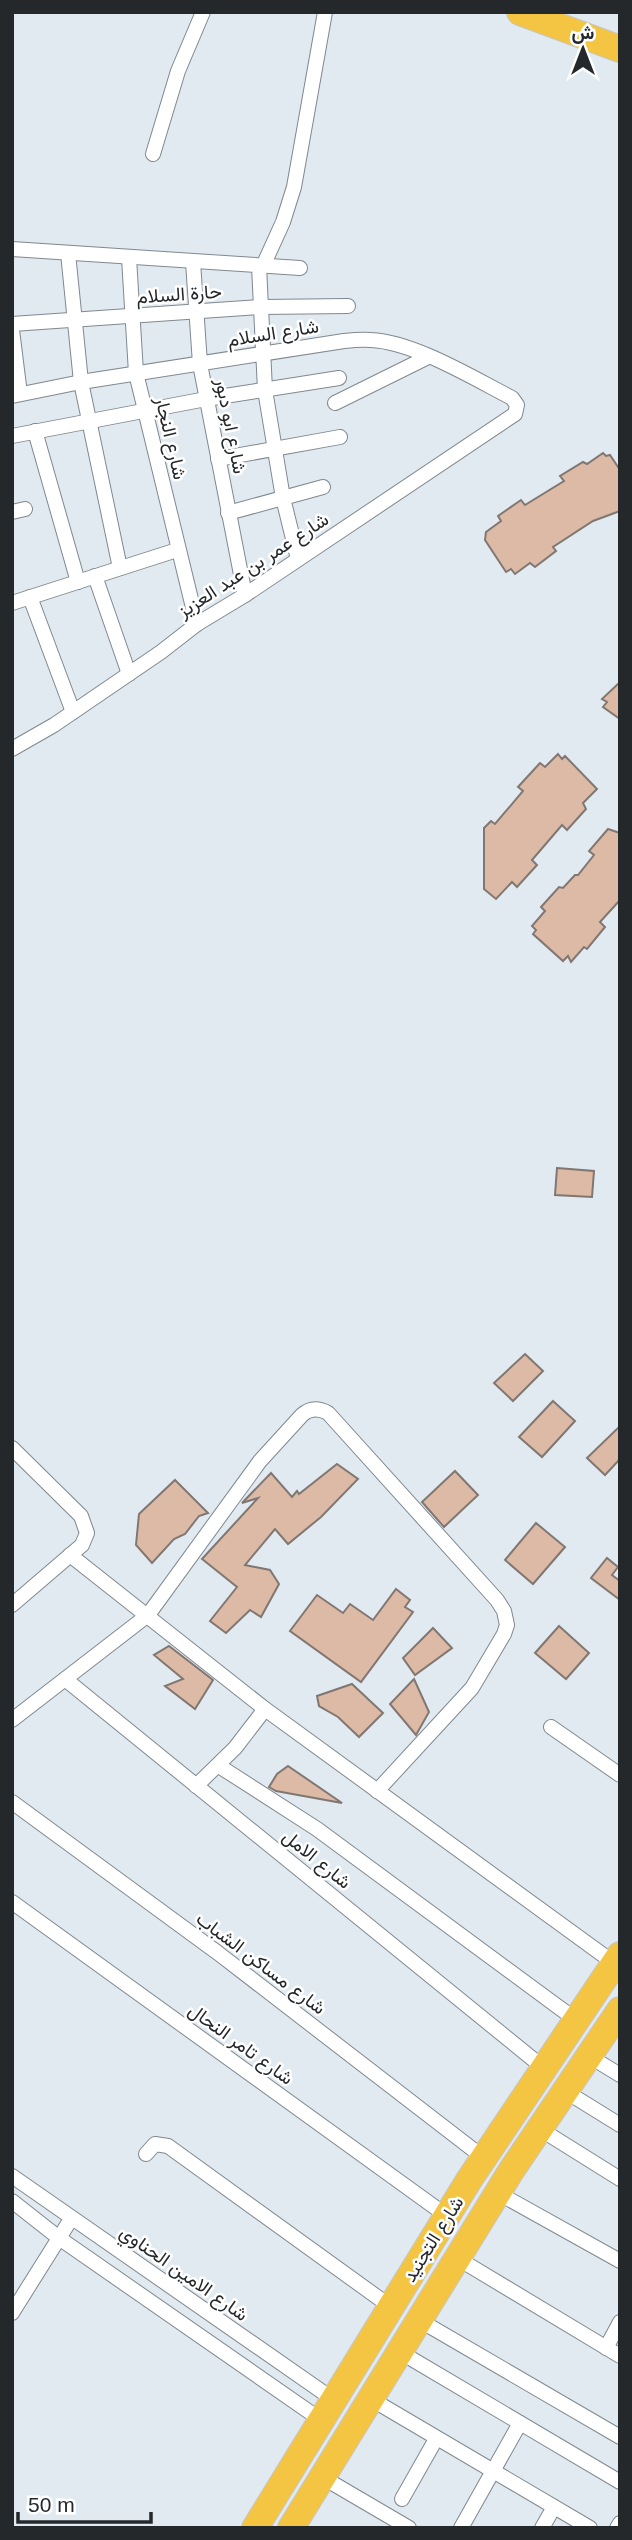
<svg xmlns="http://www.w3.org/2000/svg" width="632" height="2540" viewBox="0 0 632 2540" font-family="Helvetica,Vazirmatn,sans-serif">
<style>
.building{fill:#dcbaa5;stroke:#817772;stroke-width:2}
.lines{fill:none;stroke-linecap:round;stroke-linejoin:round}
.street-casing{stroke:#80888f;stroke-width:16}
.highway-casing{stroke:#c6c7c8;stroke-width:28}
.street{stroke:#fff;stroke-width:14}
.highway{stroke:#f4c443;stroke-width:26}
.labels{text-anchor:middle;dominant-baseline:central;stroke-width:5;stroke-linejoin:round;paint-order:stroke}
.street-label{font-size:19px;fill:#25282b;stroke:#fff}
</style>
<rect width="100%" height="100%" fill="#e1eaf1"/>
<g class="building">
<polygon points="603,453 606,456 610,455 620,470 620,511 593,521 553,547 556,551 535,567 530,563 515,574 511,569 506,572 485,540 486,532 501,521 498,516 521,500 525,505 564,481 560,476 583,462 587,464"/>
<polygon points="620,682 620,719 603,707 607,702 602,699"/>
<polygon points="558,754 562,759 565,756 597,789 583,803 586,809 567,830 562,825 532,860 537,865 517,887 512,882 496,899 484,889 484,828 491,821 495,824 523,791 518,787 540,763 545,767"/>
<polygon points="608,829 620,833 620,900 600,922 605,927 587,949 584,947 571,962 568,956 563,961 533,934 536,930 532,926 545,911 541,907 559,887 563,888 575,875 578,875 594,855 589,851"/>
<polygon points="557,1168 594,1171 592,1197 555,1195"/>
<polygon points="525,1354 543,1371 513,1401 494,1383"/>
<polygon points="553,1401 575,1421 542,1457 519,1437"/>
<polygon points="620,1426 620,1459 605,1475 587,1458"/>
<polygon points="337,1464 358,1479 321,1517 288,1544 275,1529 245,1565 270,1570 279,1584 261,1617 250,1610 226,1633 210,1621 237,1587 202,1559 258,1498 242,1503 271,1473 292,1497 297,1491 299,1494"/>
<polygon points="455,1471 478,1495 444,1527 422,1502"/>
<polygon points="175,1480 208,1513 199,1516 185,1534 174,1539 152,1563 136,1545 139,1514"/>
<polygon points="536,1523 565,1547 533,1584 505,1560"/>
<polygon points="607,1558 618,1567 612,1575 620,1581 620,1600 591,1578"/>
<polygon points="396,1589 410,1600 405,1607 413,1612 361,1682 290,1631 317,1595 343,1613 350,1604 373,1620"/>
<polygon points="559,1626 589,1653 566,1679 535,1653"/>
<polygon points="433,1628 452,1648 415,1675 403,1658"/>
<polygon points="169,1646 213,1680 195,1709 165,1686 183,1679 154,1655"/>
<polygon points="414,1679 429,1712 416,1735 390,1704"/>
<polygon points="352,1684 383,1713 359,1737 338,1717 319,1706 317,1696"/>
<polygon points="288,1766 342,1803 276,1791 269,1787 277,1774"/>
</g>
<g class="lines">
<g class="street-casing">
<g id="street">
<polyline points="153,154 178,71 203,12"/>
<polyline points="12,249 300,268"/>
<polyline points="68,253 81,382 120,568"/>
<polyline points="129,258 136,373 197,624"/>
<polyline points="193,262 200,364 245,595"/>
<polyline points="259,266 265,390 283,498 298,559"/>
<polyline points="263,266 283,222 294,187 325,12"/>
<polyline points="12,324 261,307 348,306"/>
<polyline points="12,330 20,394"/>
<path d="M12 396 81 382 344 341C353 340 362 339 371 340 414 342 473 378 512 398L517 405 515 414 245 595 197 624 161 652 54 725 12 749"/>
<polyline points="335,403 428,357"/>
<polyline points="35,431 78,582"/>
<polyline points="12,436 206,399 339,378"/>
<polyline points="218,459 340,437"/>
<polyline points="12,512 25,509"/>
<polyline points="228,513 323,487"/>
<polyline points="95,576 129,674"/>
<polyline points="30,597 73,712"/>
<polyline points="12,603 177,550"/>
<polyline points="12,1448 81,1516 87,1533 82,1545 12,1605"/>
<polyline points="70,1555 265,1709 614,1963"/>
<polyline points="65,1679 545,2069"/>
<path d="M12 1720 148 1615 260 1461 302 1415C310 1408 319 1408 328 1413L497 1600 504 1611 507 1625 504 1634 472 1688 377 1791"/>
<polyline points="551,1727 620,1775"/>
<polyline points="219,1766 317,1829 576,2020"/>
<polyline points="196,1786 235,1748 265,1709"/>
<polyline points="12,1802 218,1953 484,2158"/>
<polyline points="12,1902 447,2216"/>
<polyline points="589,2056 620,2075"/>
<polyline points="565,2091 620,2125"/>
<polyline points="540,2129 620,2179"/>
<polyline points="146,2154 155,2144 168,2146 391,2307"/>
<polyline points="12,2176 334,2400"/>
<polyline points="498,2193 620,2261"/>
<polyline points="12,2201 59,2238 321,2420"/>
<polyline points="457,2258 620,2356"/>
<polyline points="12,2313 71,2219"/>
<polyline points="419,2320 620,2437"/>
<polyline points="606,2348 620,2322"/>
<polyline points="400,2352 620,2482"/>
<polyline points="371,2399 590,2528"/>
<polyline points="322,2477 409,2528"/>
<polyline points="402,2499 436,2439"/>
<polyline points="461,2528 520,2423"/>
<polyline points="542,2528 554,2507"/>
<polyline points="617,2528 620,2523"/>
</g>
</g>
<g class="highway-casing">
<g id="highway">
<polyline points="520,12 620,49"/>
<polyline points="255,2528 469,2180 620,1955"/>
<polyline points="291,2528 511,2171 620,2010"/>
</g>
</g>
<use href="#street" class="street"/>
<use href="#highway" class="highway"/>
</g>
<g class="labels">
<g class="street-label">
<text transform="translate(179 294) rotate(-4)">حارة السلام</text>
<text transform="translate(273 333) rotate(-9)">شارع السلام</text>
<text transform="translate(231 426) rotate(79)">شارع ابو دبور</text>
<text transform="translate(171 438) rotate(77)">شارع النجار</text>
<text transform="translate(253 565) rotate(-33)">شارع عمر بن عبد العزيز</text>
<text transform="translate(317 1859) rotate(39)">شارع الامل</text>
<text transform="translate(261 1963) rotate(37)">شارع مساكن الشباب</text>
<text transform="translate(241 2044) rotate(36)">شارع تامر النحال</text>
<text transform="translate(433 2239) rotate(-58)">شارع التجنيد</text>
<text transform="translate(184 2273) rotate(35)">شارع الامين الحناوي</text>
</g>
</g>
<rect width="632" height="2540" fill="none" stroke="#25282b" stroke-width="28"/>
<g transform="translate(583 49)" stroke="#ffffff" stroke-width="5" paint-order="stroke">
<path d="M0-5L12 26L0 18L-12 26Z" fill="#25282b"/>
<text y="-10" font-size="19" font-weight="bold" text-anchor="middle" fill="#25282b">ش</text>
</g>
<path d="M18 2512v10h133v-10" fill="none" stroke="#25282b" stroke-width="3.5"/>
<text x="28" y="2512" font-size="21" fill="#25282b" stroke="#ffffff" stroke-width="5" paint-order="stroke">50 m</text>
</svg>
